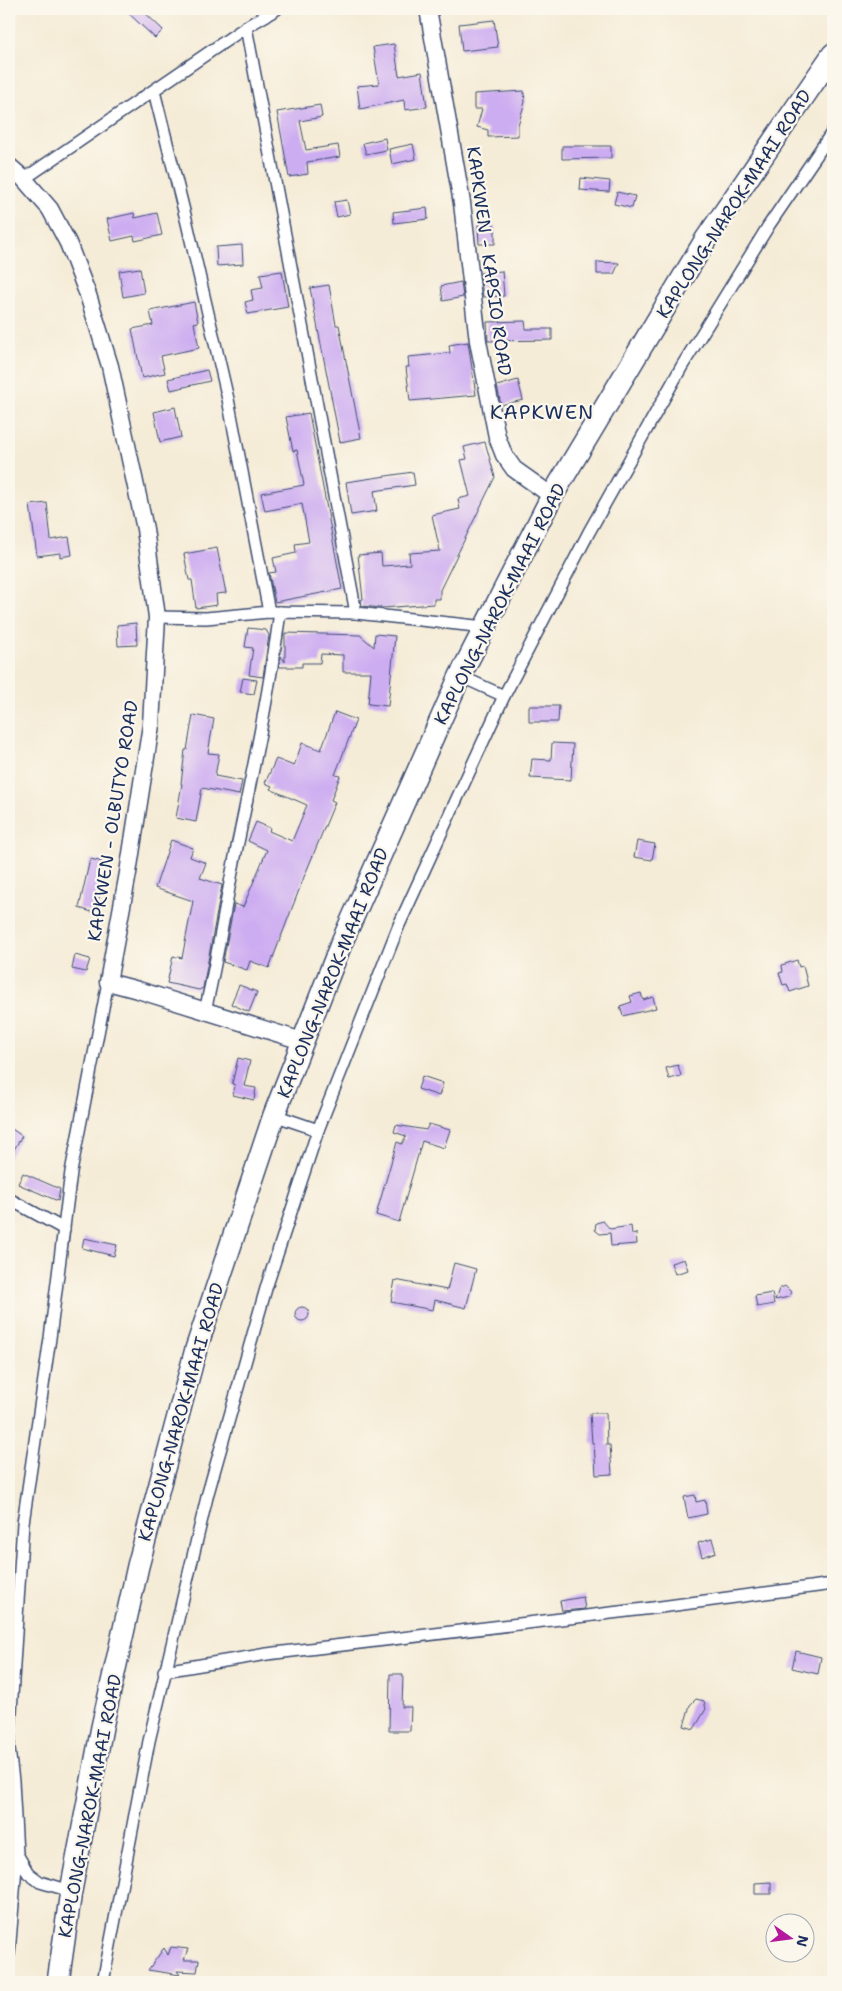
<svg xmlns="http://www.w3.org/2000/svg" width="842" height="1991" viewBox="0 0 842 1991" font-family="'Shantell Sans',sans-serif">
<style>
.building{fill:#cdadf1}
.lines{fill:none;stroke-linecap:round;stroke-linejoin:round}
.street-casing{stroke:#3c4b70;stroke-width:14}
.secondary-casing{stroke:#3c4b70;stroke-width:19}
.highway-casing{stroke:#3c4b70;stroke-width:24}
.street{stroke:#fff;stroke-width:11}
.secondary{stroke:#fff;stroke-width:16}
.highway{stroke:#fff;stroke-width:21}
.labels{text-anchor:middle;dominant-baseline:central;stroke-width:4.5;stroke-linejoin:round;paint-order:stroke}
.street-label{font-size:18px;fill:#1b2f5e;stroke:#fbf7ec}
.quarter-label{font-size:20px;letter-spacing:1px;fill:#1b2f5e;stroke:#fbf7ec}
</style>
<rect width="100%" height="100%" fill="#fbf7ec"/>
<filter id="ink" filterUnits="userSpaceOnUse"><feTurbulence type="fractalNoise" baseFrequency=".02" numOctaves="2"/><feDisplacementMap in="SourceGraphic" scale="10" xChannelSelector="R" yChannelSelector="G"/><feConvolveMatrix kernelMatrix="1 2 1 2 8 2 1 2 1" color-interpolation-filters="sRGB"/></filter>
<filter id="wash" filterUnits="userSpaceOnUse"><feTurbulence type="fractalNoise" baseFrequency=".0096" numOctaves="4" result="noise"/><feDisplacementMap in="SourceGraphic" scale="20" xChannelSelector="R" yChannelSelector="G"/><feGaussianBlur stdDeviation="1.12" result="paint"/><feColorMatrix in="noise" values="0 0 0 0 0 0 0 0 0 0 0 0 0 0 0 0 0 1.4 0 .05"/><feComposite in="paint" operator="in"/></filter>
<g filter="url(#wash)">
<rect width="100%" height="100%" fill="#f5ecd7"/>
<g id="blocks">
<g class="building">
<polygon points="124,9 141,9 163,30 155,38"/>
<polygon points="494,20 498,47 462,51 459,24"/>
<polygon points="394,44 399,76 422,72 427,107 405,110 404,100 360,109 357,86 379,84 373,47"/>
<polygon points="524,91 525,102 518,125 518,136 488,137 488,130 477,127 482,109 474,109 474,94"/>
<polygon points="320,105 322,117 300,121 306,150 338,145 340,157 307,162 308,174 289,177 277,112"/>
<polygon points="385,138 387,150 366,154 363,143"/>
<polygon points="413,144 416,159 392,164 389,149"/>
<polygon points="562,146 611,146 611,158 562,159"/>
<polygon points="581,178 610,181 609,192 580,190"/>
<polygon points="617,192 635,196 632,208 614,204"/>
<polygon points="347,200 350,214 337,217 334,202"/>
<polygon points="427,208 428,219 394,223 393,212"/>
<polygon points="134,213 135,218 157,213 162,235 135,241 134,236 112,241 107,219"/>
<polygon points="478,225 495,225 495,244 479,244"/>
<polygon points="242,245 243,264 217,266 216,247"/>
<polygon points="597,262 619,263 614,274 597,274"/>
<polygon points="140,268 144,293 123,297 119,271"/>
<polygon points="282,271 288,307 248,314 245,302 253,300 251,290 263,288 260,274"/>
<polygon points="502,271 504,296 483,297 480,273"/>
<polygon points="461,282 463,297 443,301 441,286"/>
<polygon points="329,285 336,325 339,325 361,438 340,442 310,288"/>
<polygon points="194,302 198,322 194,323 199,348 161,356 165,373 142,378 132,329 153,325 150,311"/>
<polygon points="525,321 526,329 552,329 552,340 488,341 487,322"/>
<polygon points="468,342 476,395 410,401 406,367 409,367 408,357 450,353 449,345"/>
<polygon points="207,370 210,381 171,390 168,379"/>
<polygon points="518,380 523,400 501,405 497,386"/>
<polygon points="175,407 181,437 160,442 154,412"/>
<polygon points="309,413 342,589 275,602 269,573 276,572 273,558 296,553 295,544 309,542 302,504 265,511 261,493 304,485 297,450 293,451 286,417"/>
<polygon points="485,442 495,477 440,590 440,599 434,599 434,604 382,608 362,606 361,600 363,599 358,555 381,553 382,566 410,564 409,553 440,551 432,515 460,509 458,499 470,496 461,460 467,459 464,447"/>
<polygon points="413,472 415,485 374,491 377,511 351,515 346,482"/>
<polygon points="47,503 51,540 69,537 72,555 60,557 60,553 37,556 30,505"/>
<polygon points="217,548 226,593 216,594 217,605 196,608 192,580 189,580 184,554"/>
<polygon points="136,623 137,645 118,646 117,625"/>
<polygon points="248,628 266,630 269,635 263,677 249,675 253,648 245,647"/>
<polygon points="285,633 360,635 374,647 375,634 395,636 388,706 368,704 371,672 343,672 343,655 321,654 320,663 302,663 302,667 279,667 281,656 285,662"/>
<polygon points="243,678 257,680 254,694 240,692"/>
<polygon points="529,706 559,706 558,722 529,722"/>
<polygon points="335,712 356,720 335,775 340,776 331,800 335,802 304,877 269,968 250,961 247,970 223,962 234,904 243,907 267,850 248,841 256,822 270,828 269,831 292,841 307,805 270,789 272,786 265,783 276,759 294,766 302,743 321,750"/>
<polygon points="193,715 214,719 208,753 219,754 215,776 242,781 239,795 202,788 196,822 176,818 182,784 181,784 185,750 187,750"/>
<polygon points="552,743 573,744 571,780 530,778 532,759 551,760"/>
<polygon points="171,840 193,848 190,857 206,863 200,878 222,885 203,988 199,990 167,983 173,956 182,958 193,901 155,888"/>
<polygon points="637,841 655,844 652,860 634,857"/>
<polygon points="90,859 108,863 95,913 79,908"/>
<polygon points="75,955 90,959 86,972 72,969"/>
<polygon points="797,960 799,967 803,966 808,986 790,992 787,984 783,985 779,973 783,972 782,965"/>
<polygon points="239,985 257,992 249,1012 231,1004"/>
<polygon points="641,993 643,1000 653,997 656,1008 623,1016 620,1006 632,1002 630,996"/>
<polygon points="238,1058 250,1061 244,1086 256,1088 254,1100 233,1095 235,1085 232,1084"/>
<polygon points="678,1065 681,1076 669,1079 666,1068"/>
<polygon points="422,1076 443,1083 439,1096 418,1089"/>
<polygon points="429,1124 450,1130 444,1148 422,1141 399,1222 376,1215 397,1142 402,1144 406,1136 394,1132 396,1125 426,1130"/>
<polygon points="9,1127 22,1136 9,1158"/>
<polygon points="23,1173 60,1189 58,1201 18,1184"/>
<polygon points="603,1221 610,1229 631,1226 632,1234 636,1233 637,1244 611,1246 610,1233 600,1234 595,1230 596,1223"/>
<polygon points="84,1238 117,1245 114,1256 82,1248"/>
<polygon points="684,1259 688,1270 675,1274 671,1263"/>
<polygon points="454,1263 476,1269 466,1308 435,1300 433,1310 391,1302 395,1280 447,1290"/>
<polygon points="785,1286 791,1292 789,1297 775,1300 779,1289"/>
<polygon points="772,1293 774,1304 757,1307 755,1296"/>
<circle cx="302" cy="1314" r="7"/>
<polygon points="590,1413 606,1413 607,1445 610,1445 612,1474 596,1475 594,1443 592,1443"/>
<polygon points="695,1495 696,1502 705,1500 707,1514 688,1518 684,1497"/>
<polygon points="712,1539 716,1552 702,1557 698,1543"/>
<polygon points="583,1597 585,1609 562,1611 560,1601"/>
<polygon points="796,1651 821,1657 818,1674 792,1668"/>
<polygon points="390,1674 403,1674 402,1707 411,1707 410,1731 389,1731"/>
<polygon points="696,1699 704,1701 706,1709 694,1729 684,1726 690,1705"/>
<polygon points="771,1882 771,1894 755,1894 755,1883"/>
<polygon points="171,1947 188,1949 184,1960 199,1960 197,1972 177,1971 180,1975 148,1970 164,1948 168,1955"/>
</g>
</g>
</g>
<g filter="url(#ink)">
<use href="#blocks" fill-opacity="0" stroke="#3c4b70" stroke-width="1"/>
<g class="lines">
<g class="street-casing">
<g id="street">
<polyline points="246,27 356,613"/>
<polyline points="154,91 187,223 228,399 269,612"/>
<polyline points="24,179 246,27 277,9"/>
<polyline points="157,617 206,618 269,612 356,613 485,627"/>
<polyline points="460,676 504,696"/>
<path d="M205 1011C217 961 224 912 234 862 251 779 269 696 280 612"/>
<polyline points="274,1115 318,1130"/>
<polyline points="9,1199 64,1229"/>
<polyline points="164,1671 267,1654 653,1608 833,1584"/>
<polyline points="9,1743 23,1523 50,1338 71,1172 108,982"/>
<polyline points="9,1749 13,1781 17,1854 28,1873 40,1882 71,1891"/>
<polyline points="9,1954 17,1854"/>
<polyline points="103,1982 149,1741 208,1493 267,1285 318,1130 399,925 504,696 589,532 682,366 769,225 833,131"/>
</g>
</g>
<g class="secondary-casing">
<g id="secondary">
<polyline points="428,9 462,203 478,341 497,437 504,455 514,469 552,496"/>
<polyline points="9,166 24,179 50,209 68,243 88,295 110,366 145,529 157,617 151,725 128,873 108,982 138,990 302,1041"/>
</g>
</g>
<g class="highway-casing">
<polyline id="highway" points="58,1982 71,1891 102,1727 138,1566 196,1349 274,1115 341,944 460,676 552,496 706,239 833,54"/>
</g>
<use href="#street" class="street"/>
<use href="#secondary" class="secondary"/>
<use href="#highway" class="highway"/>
</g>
</g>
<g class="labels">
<g class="street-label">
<text transform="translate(734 204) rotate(-57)">KAPLONG-NAROK-MAAI ROAD</text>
<text transform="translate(489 261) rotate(82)">KAPKWEN - KAPSIO ROAD</text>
<text transform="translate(500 604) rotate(-63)">KAPLONG-NAROK-MAAI ROAD</text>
<text transform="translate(113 821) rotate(-81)">KAPKWEN - OLBUTYO ROAD</text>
<text transform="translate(333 973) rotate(-68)">KAPLONG-NAROK-MAAI ROAD</text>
<text transform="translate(181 1412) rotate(-74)">KAPLONG-NAROK-MAAI ROAD</text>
<text transform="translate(90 1806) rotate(-79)">KAPLONG-NAROK-MAAI ROAD</text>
</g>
<g class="quarter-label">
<text x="542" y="412">KAPKWEN</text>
</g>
</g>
<rect width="842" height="1991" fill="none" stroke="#fbf7ec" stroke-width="30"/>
<g transform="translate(790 1938) rotate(104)"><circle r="24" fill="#fbf7ec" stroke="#a1a7b3"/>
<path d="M0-4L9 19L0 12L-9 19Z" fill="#b5179e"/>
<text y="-8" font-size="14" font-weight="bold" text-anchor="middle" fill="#1b2f5e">N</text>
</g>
</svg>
